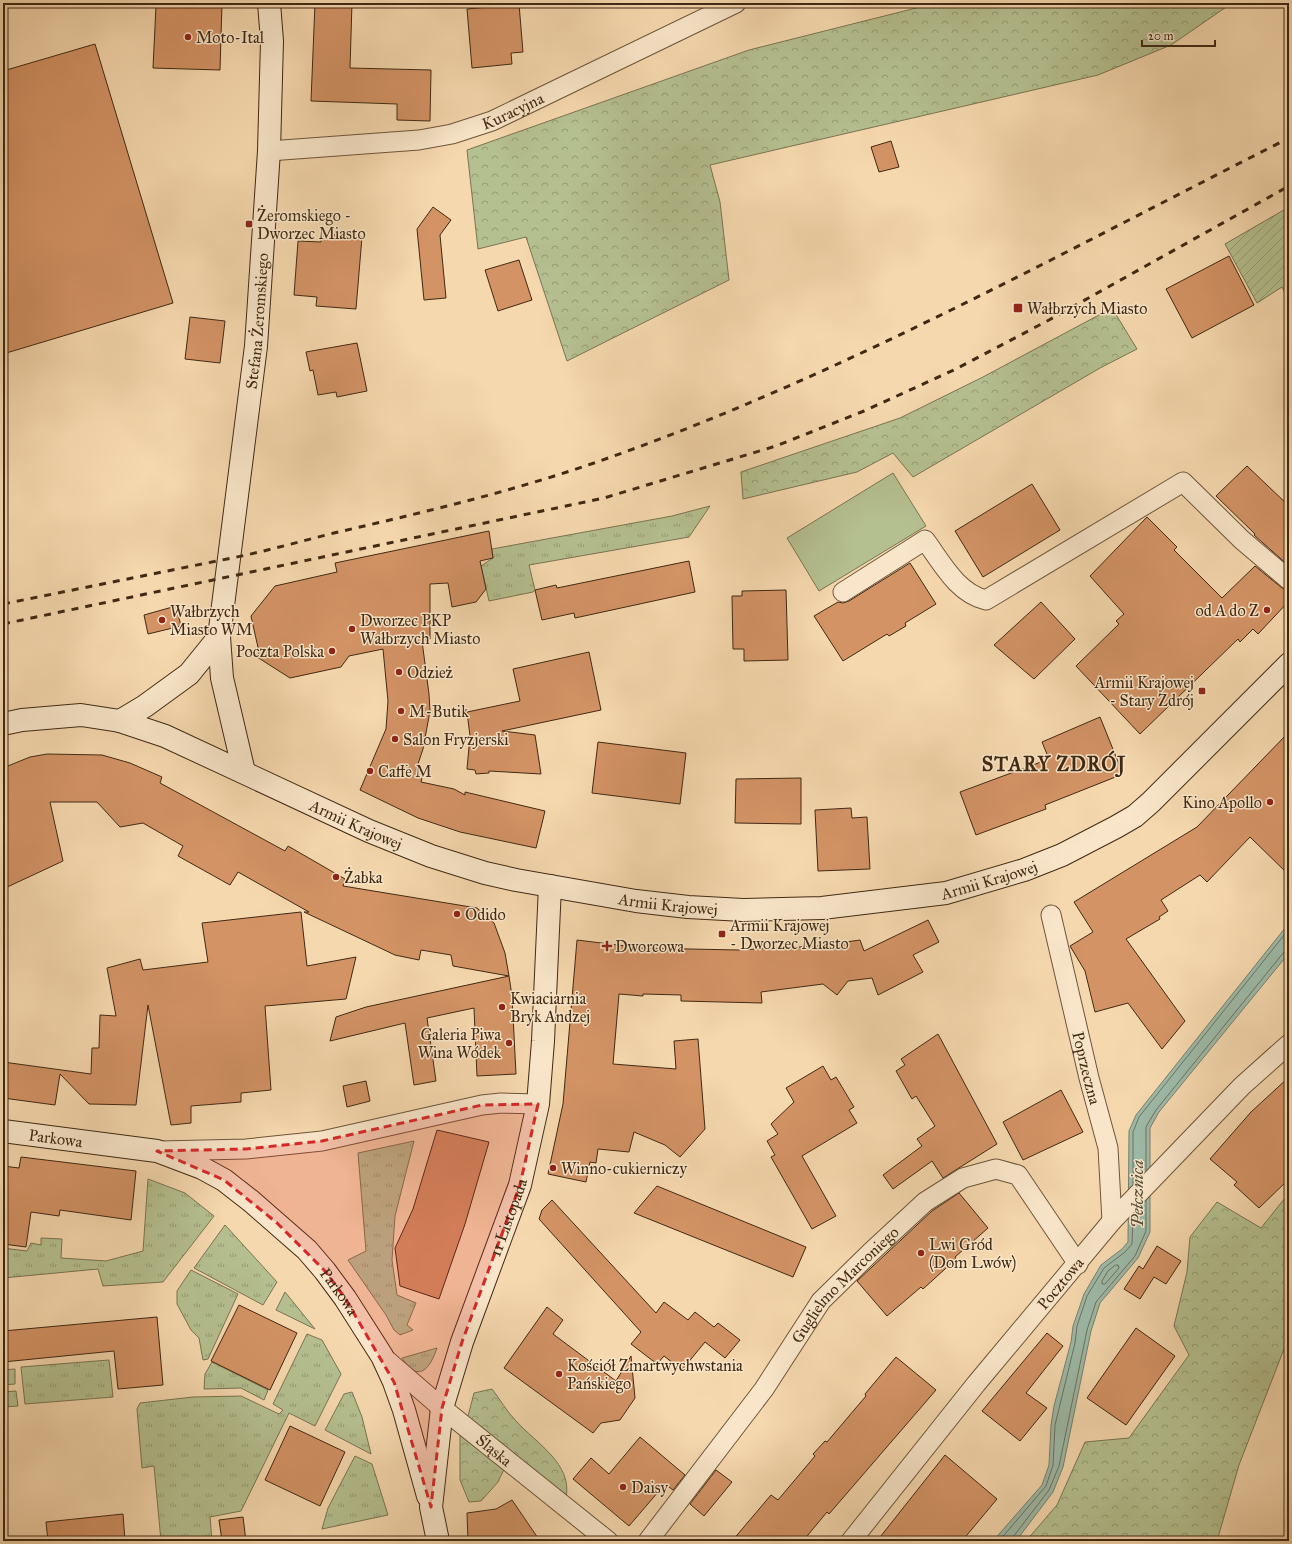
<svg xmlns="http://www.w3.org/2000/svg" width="1292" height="1544" viewBox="0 0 1292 1544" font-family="'IM FELL Great Primer',serif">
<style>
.grass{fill:url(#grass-tufts);stroke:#7a7452}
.forest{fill:url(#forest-crowns);stroke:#7a7452}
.garden{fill:url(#garden-furrows);stroke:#7a7452}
.pitch{fill:#b5c090;stroke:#7a7452}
.water{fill:#9dbaa8;stroke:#78806c}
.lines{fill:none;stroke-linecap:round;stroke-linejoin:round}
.shore{stroke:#6e725e;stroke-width:1}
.building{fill:#d39365;stroke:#402913}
.minor-casing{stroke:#6e553a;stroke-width:21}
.secondary-casing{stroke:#402913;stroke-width:24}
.minor{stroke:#f9e6ca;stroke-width:19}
.secondary{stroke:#f9e6ca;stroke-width:22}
.rail{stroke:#402913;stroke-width:3;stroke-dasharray:7 7;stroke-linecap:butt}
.marked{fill:#d62828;fill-opacity:0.2;stroke:#d62828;stroke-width:3;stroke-dasharray:8 5;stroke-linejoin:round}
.poi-dot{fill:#8f2418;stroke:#f9e6ca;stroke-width:1.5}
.labels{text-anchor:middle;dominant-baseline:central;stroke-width:3;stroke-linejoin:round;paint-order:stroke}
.poi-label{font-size:16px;fill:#402913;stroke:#f9e6ca;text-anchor:start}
.street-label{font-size:16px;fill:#402913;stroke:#f9e6ca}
.water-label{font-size:17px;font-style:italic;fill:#574d38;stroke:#f9e6ca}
.district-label{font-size:20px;font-weight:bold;letter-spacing:1px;fill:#402913;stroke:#f9e6ca}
</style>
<defs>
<pattern id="grass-tufts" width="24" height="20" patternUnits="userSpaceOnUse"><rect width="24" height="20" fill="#b5c090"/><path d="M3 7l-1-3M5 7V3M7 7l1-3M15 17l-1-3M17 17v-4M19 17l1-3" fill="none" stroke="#959c74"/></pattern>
<pattern id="forest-crowns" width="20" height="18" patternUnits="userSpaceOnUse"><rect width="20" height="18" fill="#b5c090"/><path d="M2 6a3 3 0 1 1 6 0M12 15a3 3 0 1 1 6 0" fill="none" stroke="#959c74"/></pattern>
<pattern id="garden-furrows" width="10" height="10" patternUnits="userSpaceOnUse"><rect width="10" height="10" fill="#b5c090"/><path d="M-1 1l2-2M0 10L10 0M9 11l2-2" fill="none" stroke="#959c74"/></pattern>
</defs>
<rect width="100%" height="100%" fill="#f6d8ae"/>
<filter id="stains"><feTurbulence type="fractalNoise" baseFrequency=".005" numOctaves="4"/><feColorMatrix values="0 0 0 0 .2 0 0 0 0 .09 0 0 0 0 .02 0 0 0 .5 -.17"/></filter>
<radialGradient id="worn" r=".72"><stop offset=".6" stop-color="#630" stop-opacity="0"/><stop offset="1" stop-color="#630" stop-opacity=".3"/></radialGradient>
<g class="grass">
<polygon points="710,506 689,537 529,565 535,590 533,592 489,601 481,566 493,558 492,549 672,516"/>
<polygon points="414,1141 395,1216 392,1260 397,1295 416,1303 407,1325 413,1330 400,1335 394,1330 386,1315 348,1260 366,1251 358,1153"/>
<polygon points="148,1179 185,1193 214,1216 163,1282 103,1286 98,1269 3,1278 3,1248 27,1251 31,1243 41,1245 41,1238 62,1239 61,1258 106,1261 143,1251"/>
<polygon points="225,1225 277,1282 263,1305 194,1268"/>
<polygon points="191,1270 238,1294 208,1359 203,1360 199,1338 191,1330 177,1304 177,1291"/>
<polygon points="285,1292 315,1329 276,1310"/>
<polygon points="307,1334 322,1340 341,1374 315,1426 289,1413 241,1511 210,1517 212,1541 161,1541 154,1466 142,1468 137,1409 140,1403 193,1397 241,1396 279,1414 283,1410 273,1404"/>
<path d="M437 1348C430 1369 418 1384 402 1358Z"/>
<polygon points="109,1360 113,1397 25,1404 21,1367"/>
<polygon points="212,1362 268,1390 264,1400 241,1388 204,1389 205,1374"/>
<polygon points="15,1369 15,1384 3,1385 3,1370"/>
<polygon points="16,1391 18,1406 3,1407 3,1392"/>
<polygon points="352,1392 362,1417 371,1454 325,1430 344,1394"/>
<polygon points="355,1456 372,1464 388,1515 322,1529 328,1508"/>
</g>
<g class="forest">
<polygon points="936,3 1232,3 1171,45 1098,75 710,165 720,202 729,280 567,361 526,237 478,249 467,150 749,50"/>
<polygon points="1112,308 1137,349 1100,368 913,477 893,453 857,472 743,499 741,472 900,418 983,377"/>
<polygon points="1289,1193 1289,1336 1239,1465 1217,1541 1026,1541 1057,1505 1085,1442 1129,1438 1189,1355 1174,1326 1187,1272 1190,1237 1217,1202 1261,1228"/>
<path d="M492 1389C500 1399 507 1412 516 1421 536 1443 573 1464 566 1498L467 1420 474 1393Z"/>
<polygon points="460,1434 506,1465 498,1482 481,1501 469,1502 460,1480"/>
</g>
<polygon class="garden" points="1289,207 1289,300 1282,287 1257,303 1225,244"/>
<polygon class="pitch" points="893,473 926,526 819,591 787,538"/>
<polygon class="water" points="1289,923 1289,953 1159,1112 1150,1128 1150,1232 1138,1258 1100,1303 1091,1331 1063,1467 1053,1492 1016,1541 993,1541 1042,1485 1049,1465 1051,1425 1054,1406 1071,1342 1073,1326 1084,1294 1101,1265 1122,1249 1128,1242 1129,1131 1136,1115"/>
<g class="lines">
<g class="shore">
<polyline points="1146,1170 1146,1127 1156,1110 1284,952 1289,950"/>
<polyline points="1133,1184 1133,1132 1139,1117 1289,929"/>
<polygon points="1116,1265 1118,1265 1119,1268 1105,1284 1102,1284 1102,1281 1108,1271"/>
<polyline points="999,1541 1046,1486 1053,1465 1055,1425 1075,1343 1077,1326 1087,1296 1104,1268 1125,1252 1132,1244 1133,1214"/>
<polyline points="1013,1541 1013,1537 1049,1490 1059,1466 1087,1330 1096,1302 1135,1256 1146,1231 1146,1201"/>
</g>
</g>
<g class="building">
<polygon points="179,3 222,3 220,70 153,68 156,6 178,7"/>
<polygon points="315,3 352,3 350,68 431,70 430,121 397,120 397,104 311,101"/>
<polygon points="519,4 523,52 511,53 512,64 472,68 467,9"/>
<polygon points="95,44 173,303 3,354 3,71"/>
<polygon points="891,141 899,167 879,172 871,147"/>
<polygon points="433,207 451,220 440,235 446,298 424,300 417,229"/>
<polygon points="322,234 362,237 356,309 316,306 317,297 294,295 298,241 321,242"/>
<polygon points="1229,256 1254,305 1192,338 1166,289"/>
<polygon points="519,260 532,300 498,311 485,270"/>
<polygon points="190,317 225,321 220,363 185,359"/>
<polygon points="357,343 367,391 337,397 336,392 318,395 313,370 310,371 306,352"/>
<polygon points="1247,466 1289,506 1289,566 1254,535 1255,534 1216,496"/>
<polygon points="1032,484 1060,530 983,577 955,531"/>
<polygon points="1147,517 1177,547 1174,550 1222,598 1255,566 1282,588 1289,591 1289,601 1258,634 1253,629 1240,642 1238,639 1140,734 1076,666 1119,624 1116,621 1124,614 1090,576"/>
<polygon points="489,531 493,558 480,561 486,589 476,602 452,607 448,583 430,584 430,639 422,641 429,694 430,711 423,749 416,770 423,774 421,782 454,789 465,795 465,792 545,811 536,848 460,832 418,818 360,790 386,729 388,701 383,649 349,656 341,667 290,678 257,657 259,652 251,616 275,586 337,572 335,563"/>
<polygon points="689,561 695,592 575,618 574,613 542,620 535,590 556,585 557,588"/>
<polygon points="910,563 936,604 905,623 906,626 889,636 887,634 843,661 814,616 838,602 843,603 849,601"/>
<polygon points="786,590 788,660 744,661 744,649 733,649 732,596 742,596 742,591"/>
<polygon points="1041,602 1075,639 1034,679 994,645"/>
<polygon points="176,606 181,626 148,634 144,615"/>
<polygon points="589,652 601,710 502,731 535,735 541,774 489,771 489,773 476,774 475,770 467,769 470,736 467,712 520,701 513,669"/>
<polygon points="1100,717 1123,774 1045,805 1046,809 976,835 960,792 1049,759 1042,742"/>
<polygon points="1289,732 1289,875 1250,837 1207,882 1200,875 1161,900 1168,911 1159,917 1160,919 1126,939 1185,1021 1162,1049 1128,1003 1095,1012 1085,971 1070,946 1093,932 1074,902 1197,827"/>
<polygon points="598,742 686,753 680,804 592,793"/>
<polygon points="47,754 102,755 130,763 162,777 160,783 285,851 288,846 345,879 343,886 477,908 494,923 505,953 509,976 453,966 451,955 421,950 419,960 395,955 304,912 309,912 238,872 230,885 178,856 183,846 143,823 120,827 97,802 50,802 63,861 3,889 3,768 30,757"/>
<polygon points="801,778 801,824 735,823 736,779"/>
<polygon points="851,808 852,818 867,817 870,869 818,871 815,810"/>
<polygon points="301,912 307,966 356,957 346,999 265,1006 271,1090 241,1093 241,1102 191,1106 191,1123 171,1125 148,1005 136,1105 89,1104 60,1074 55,1105 3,1098 3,1062 91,1074 92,1048 99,1048 100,1015 116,1016 107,968 140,959 143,970 208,962 202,923"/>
<polygon points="928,920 939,942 913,955 923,972 878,995 872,978 848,981 837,995 823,984 761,992 762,1003 681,1001 681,995 643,994 643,996 619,994 613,1064 676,1069 674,1041 698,1039 705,1129 680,1157 665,1145 634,1132 629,1152 598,1149 596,1163 590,1162 586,1182 548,1174 563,1104 577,940 642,948 738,950 818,946 860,940 864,951"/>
<polygon points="509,976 512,996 516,1074 477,1076 474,1008 427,1018 436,1081 414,1085 405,1023 330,1041 336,1017 366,1007"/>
<polygon points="938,1034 997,1144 943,1178 932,1161 893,1189 883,1175 922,1146 917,1139 935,1126 916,1096 912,1099 896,1071 905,1065 901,1059"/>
<polygon points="823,1066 831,1080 836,1077 854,1107 849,1110 857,1123 802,1156 836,1216 812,1229 771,1157 775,1155 767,1141 778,1134 771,1124 794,1102 786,1088"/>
<polygon points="1289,1077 1289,1179 1259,1208 1234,1185 1237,1182 1210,1159 1251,1112"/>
<polygon points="366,1081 370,1101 347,1107 343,1086"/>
<polygon points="1061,1090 1083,1132 1023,1160 1003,1122"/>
<polygon points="437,1130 489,1142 465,1224 439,1299 400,1286 395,1248 413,1209"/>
<polygon points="21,1157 136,1171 131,1220 60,1210 59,1216 31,1212 26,1247 3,1244 3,1166 19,1168"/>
<polygon points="657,1186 806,1247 793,1277 634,1213"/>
<polygon points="959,1193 988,1228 955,1257 956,1259 923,1289 921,1287 887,1316 857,1281 932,1211"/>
<polygon points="552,1200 656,1313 664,1302 688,1320 695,1312 714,1327 718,1323 740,1340 725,1358 705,1342 682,1370 664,1356 657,1364 631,1344 641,1332 539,1219 542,1210"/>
<polygon points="1157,1246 1181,1261 1166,1284 1154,1277 1140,1299 1124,1289 1139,1266 1143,1269"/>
<polygon points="239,1305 297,1333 270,1390 211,1361"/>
<polygon points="547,1307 563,1320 553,1334 616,1381 631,1356 635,1398 620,1420 601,1423 593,1433 504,1368"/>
<polygon points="157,1317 163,1385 118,1389 114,1351 3,1362 3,1331"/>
<polygon points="1136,1328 1175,1356 1126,1425 1087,1398"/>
<polygon points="1047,1333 1063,1346 1026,1393 1047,1408 1020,1441 982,1411"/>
<polygon points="896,1357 936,1390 829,1514 827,1512 803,1541 732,1541 771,1495 778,1500 815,1456 813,1454 825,1441 827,1442 866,1396 865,1394"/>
<polygon points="290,1426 345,1452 320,1506 265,1480"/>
<polygon points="640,1437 685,1475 673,1490 665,1484 629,1526 573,1479 591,1458 609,1474"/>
<polygon points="945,1455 997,1499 962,1541 877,1541"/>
<polygon points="716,1470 732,1482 704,1516 690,1504"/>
<polygon points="512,1500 540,1541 468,1541 467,1513 496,1509"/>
<polygon points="123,1514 125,1541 48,1541 46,1522"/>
<polygon points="243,1517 246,1541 222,1541 219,1520"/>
</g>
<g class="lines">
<g class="minor-casing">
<g id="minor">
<path id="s1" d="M269 151 419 140 452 134 492 121 736 3"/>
<path d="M843 592 925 540C942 563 957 593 986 600L1183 482 1242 540 1289 580"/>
<path id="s2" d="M1051 915 1089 1078 1108 1148 1112 1221"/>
<polyline points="160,1151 246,1149 322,1141 482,1105 501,1103 538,1104"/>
<path id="s3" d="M383 1357 442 1408 608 1541"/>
<path id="s4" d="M648 1541 764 1389 821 1301 871 1252 925 1202 963 1178 996 1169 1018 1175 1078 1264"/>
<path id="s5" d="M851 1541 976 1384 1112 1221 1242 1086 1289 1044"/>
</g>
</g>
<g class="secondary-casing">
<g id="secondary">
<polyline points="120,721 145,706 189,674 219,637"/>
<path id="s6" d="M3 724 22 720 81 715 120 721 165 736 369 831 431 856 485 873 516 880 636 901 688 907 743 910 822 908 946 893 1024 870 1062 855 1116 827 1135 816 1151 802 1289 664"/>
<path id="s7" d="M244 772 222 678 219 637 256 346 269 151 272 41 269 3"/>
<path id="s8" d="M3 1131 157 1151 202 1168 224 1180 251 1201 307 1250 325 1271 345 1298 382 1356 394 1382 404 1410 428 1496"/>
<path id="s9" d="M438 1541 431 1507 442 1408 462 1342 520 1185 538 1104 543 1041 550 886"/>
</g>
</g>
<use href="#minor" class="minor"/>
<use href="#secondary" class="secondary"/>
<g class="rail">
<path d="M3 604C78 589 152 574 227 559 263 552 298 542 334 533 421 513 510 492 594 463 836 379 1061 253 1289 138"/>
<polyline points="3,624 604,498 776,446 864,411 956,369 1049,320 1289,186"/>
</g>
</g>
<path class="marked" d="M538 1104 520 1185 462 1342 442 1408 431 1507 394 1382 345 1298 325 1271 277 1223 224 1180 157 1151 246 1149 322 1141 482 1105Z"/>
<g class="poi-dot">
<circle cx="188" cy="37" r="4"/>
<rect x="245" y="220" width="8" height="8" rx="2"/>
<rect x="1013" y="303" width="10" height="10" rx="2"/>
<circle cx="1267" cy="610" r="4"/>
<circle cx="162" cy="620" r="4"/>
<circle cx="352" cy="629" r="4"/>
<circle cx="332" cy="651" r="4"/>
<circle cx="399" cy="672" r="4"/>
<rect x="1198" y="687" width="8" height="8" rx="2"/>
<circle cx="401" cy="711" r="4"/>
<circle cx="395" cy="739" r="4"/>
<circle cx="370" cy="771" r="4"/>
<circle cx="1270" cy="802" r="4"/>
<circle cx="336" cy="877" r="4"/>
<circle cx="457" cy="914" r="4"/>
<rect x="718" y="930" width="8" height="8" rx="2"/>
<path d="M605 940h4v4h4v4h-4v4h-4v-4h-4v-4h4z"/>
<circle cx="502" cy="1007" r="4"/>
<circle cx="509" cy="1043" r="4"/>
<circle cx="553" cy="1168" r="4"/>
<circle cx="921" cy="1253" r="4"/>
<circle cx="559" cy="1374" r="4"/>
<circle cx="623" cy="1487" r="4"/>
</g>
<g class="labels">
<g class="poi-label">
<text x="196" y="37">Moto-Ital</text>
<text x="257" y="215">Żeromskiego -<tspan x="257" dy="18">Dworzec Miasto</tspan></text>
<text x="1027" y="308">Wałbrzych Miasto</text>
<text x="1259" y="610" text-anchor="end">od A do Z</text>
<text x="170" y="611">Wałbrzych<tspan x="170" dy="18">Miasto WM</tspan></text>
<text x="360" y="620">Dworzec PKP<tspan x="360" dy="18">Wałbrzych Miasto</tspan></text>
<text x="324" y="651" text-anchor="end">Poczta Polska</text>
<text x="407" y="672">Odzież</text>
<text x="1194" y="682" text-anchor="end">Armii Krajowej<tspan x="1194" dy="18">- Stary Zdrój</tspan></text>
<text x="409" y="711">M-Butik</text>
<text x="403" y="739">Salon Fryzjerski</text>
<text x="378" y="771">Caffe M</text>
<text x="1262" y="802" text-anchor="end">Kino Apollo</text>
<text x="344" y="877">Żabka</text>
<text x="465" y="914">Odido</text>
<text x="730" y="925">Armii Krajowej<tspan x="730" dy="18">- Dworzec Miasto</tspan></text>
<text x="615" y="946">Dworcowa</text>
<text x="510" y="998">Kwiaciarnia<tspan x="510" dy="18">Bryk Andzej</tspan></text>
<text x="501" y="1034" text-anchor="end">Galeria Piwa<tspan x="501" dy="18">Wina Wódek</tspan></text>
<text x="561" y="1168">Winno-cukierniczy</text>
<text x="929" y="1244">Lwi Gród<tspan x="929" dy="18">(Dom Lwów)</tspan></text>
<text x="567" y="1365">Kościół Zmartwychwstania<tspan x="567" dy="18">Pańskiego</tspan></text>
<text x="631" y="1487">Daisy</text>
</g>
<g class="street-label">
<text stroke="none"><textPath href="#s1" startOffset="249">Kuracyjna</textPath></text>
<text stroke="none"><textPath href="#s7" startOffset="456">Stefana Żeromskiego</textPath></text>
<text stroke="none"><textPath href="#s6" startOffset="376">Armii Krajowej</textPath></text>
<text stroke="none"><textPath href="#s6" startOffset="1024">Armii Krajowej</textPath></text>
<text stroke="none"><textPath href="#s6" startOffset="700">Armii Krajowej</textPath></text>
<text stroke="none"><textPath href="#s2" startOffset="157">Poprzeczna</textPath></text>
<text stroke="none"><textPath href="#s8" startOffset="53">Parkowa</textPath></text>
<text stroke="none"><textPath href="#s9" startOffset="336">11 Listopada</textPath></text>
<text stroke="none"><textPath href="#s5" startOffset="332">Pocztowa</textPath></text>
<text stroke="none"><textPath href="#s4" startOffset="324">Guglielmo Marconiego</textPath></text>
<text stroke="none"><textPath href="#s8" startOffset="390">Parkowa</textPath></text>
<text stroke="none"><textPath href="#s3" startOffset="145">Śląska</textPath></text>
</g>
<g class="water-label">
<text transform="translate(1137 1194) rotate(-90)">Pełcznica</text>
</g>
<g class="district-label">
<text x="1054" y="764">STARY ZDRÓJ</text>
</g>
</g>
<rect width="1292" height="1544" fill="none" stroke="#f6d8ae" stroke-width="16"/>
<rect x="4" y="4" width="1284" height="1536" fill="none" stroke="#402913" stroke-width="2"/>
<rect x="8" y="8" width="1276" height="1528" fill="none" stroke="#402913"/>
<path d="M1142 40v6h73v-6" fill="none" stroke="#402913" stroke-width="2"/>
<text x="1148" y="40" font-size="12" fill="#402913" stroke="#f9e6ca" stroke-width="3" paint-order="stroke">20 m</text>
<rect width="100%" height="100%" filter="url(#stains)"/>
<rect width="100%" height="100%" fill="url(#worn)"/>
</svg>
